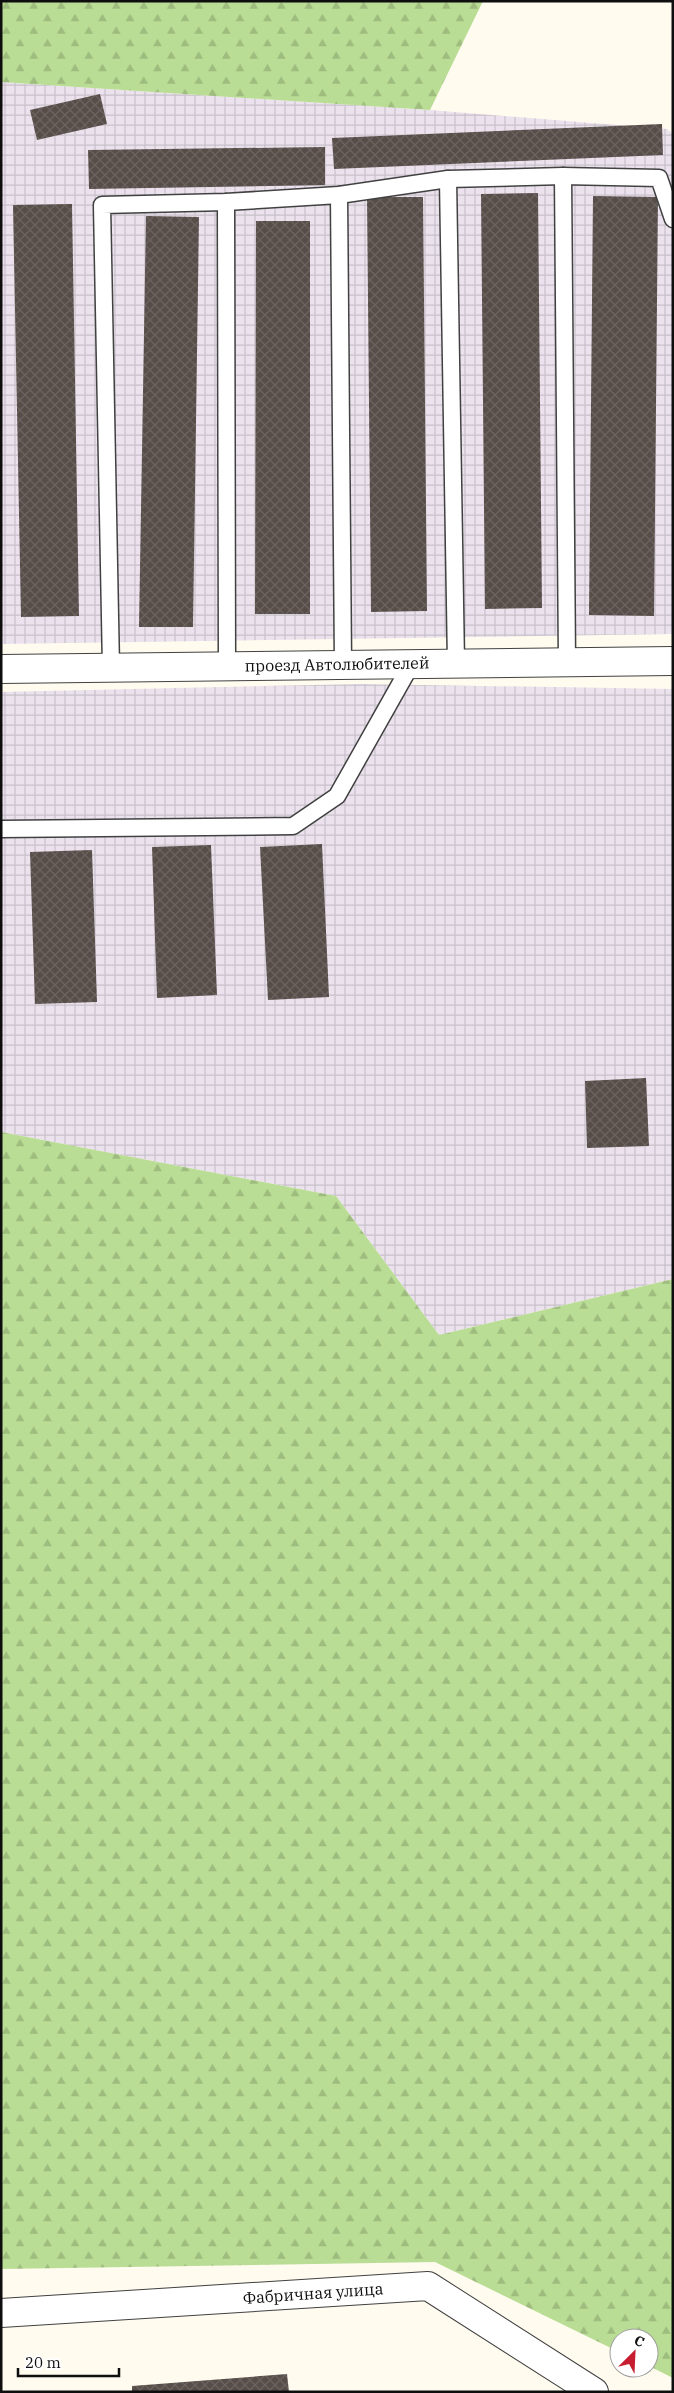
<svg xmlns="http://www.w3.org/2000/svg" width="674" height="2393" viewBox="0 0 674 2393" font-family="'IBM Plex Serif',serif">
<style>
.industrial{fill:url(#industrial-grid)}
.forest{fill:url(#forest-firs)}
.building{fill:url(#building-cross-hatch)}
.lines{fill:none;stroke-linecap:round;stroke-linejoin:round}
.service-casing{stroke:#414141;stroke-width:19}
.minor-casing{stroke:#414141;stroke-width:30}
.service{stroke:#fff;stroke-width:16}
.minor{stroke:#fff;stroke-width:28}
.labels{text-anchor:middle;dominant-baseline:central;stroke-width:5;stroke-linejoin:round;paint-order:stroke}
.street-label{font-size:16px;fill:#0e0e0e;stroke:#fff}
</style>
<defs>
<pattern id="industrial-grid" width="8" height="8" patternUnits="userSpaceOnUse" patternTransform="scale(1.25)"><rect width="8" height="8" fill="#ebe2ed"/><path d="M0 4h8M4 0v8" fill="none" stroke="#c8c1ca"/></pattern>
<pattern id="forest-firs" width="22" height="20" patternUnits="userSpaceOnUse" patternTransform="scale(1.25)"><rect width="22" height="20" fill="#b9dd94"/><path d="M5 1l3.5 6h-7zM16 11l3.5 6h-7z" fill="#9ebc7e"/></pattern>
<pattern id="building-cross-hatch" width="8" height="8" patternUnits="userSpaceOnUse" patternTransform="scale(1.25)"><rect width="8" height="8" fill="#574e49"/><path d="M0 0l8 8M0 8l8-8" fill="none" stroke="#6a635f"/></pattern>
</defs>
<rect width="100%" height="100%" fill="#fffbef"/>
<g class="industrial">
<polygon points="1,82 430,110 667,129 673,134 673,634 1,644"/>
<polygon points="360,684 673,689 673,1279 439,1335 336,1196 1,1132 1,692"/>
</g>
<g class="forest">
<polygon points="1,1 483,1 430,110 1,82"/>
<polygon points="1,1132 336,1196 439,1335 673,1279 673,2378 649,2366 649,2338 619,2338 619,2352 435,2262 1,2269"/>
</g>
<g class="building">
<polygon points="100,94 107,124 37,140 30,110"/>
<polygon points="662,124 663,155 334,169 332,138"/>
<polygon points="325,147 325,185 89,189 88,150"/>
<polygon points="538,193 542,608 485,609 481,194"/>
<polygon points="593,196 658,197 654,616 589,615"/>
<polygon points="367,197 423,197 427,611 371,612"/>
<polygon points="72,204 79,616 21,617 13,205"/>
<polygon points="146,216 199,217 193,627 139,627"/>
<polygon points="256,221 310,221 310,614 255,614"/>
<polygon points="322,844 329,997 268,1000 260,847"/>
<polygon points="211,845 217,995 157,998 152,847"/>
<polygon points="92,850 97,1002 35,1004 30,852"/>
<polygon points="646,1078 649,1146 587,1148 585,1081"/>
<polygon points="287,2374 289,2392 132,2392 132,2386"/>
</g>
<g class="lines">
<g class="service-casing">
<g id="service">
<polyline points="563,176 567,662"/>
<polyline points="448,179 456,663"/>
<polyline points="339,195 343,664"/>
<polyline points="226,202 227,666"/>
<polyline points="111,668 102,205 226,202 339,195 448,179 563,176 659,178 673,219"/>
<polyline points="1,829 293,826 337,796 412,663"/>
</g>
</g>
<g class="minor-casing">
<g id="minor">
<polyline points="1,669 673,661"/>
<polyline points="1,2313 428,2286 594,2392"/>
</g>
</g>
<use href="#service" class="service"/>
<use href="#minor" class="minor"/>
</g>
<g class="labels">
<g class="street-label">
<text transform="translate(337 664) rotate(-1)">проезд Автолюбителей</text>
<text transform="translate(313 2293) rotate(-4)">Фабричная улица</text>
</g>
</g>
<rect width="674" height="2393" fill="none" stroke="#0e0e0e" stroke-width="5"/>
<g transform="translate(634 2353) rotate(24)"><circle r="24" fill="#ffffff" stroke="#9f9f9f"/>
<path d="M0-4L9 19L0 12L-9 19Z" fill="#c61e30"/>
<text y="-8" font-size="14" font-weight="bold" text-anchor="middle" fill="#0e0e0e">С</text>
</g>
<path d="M18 2368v8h101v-8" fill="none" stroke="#0e0e0e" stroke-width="2.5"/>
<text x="25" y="2368" font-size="15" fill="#0e0e0e" stroke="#ffffff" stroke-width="4" paint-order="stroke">20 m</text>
</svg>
